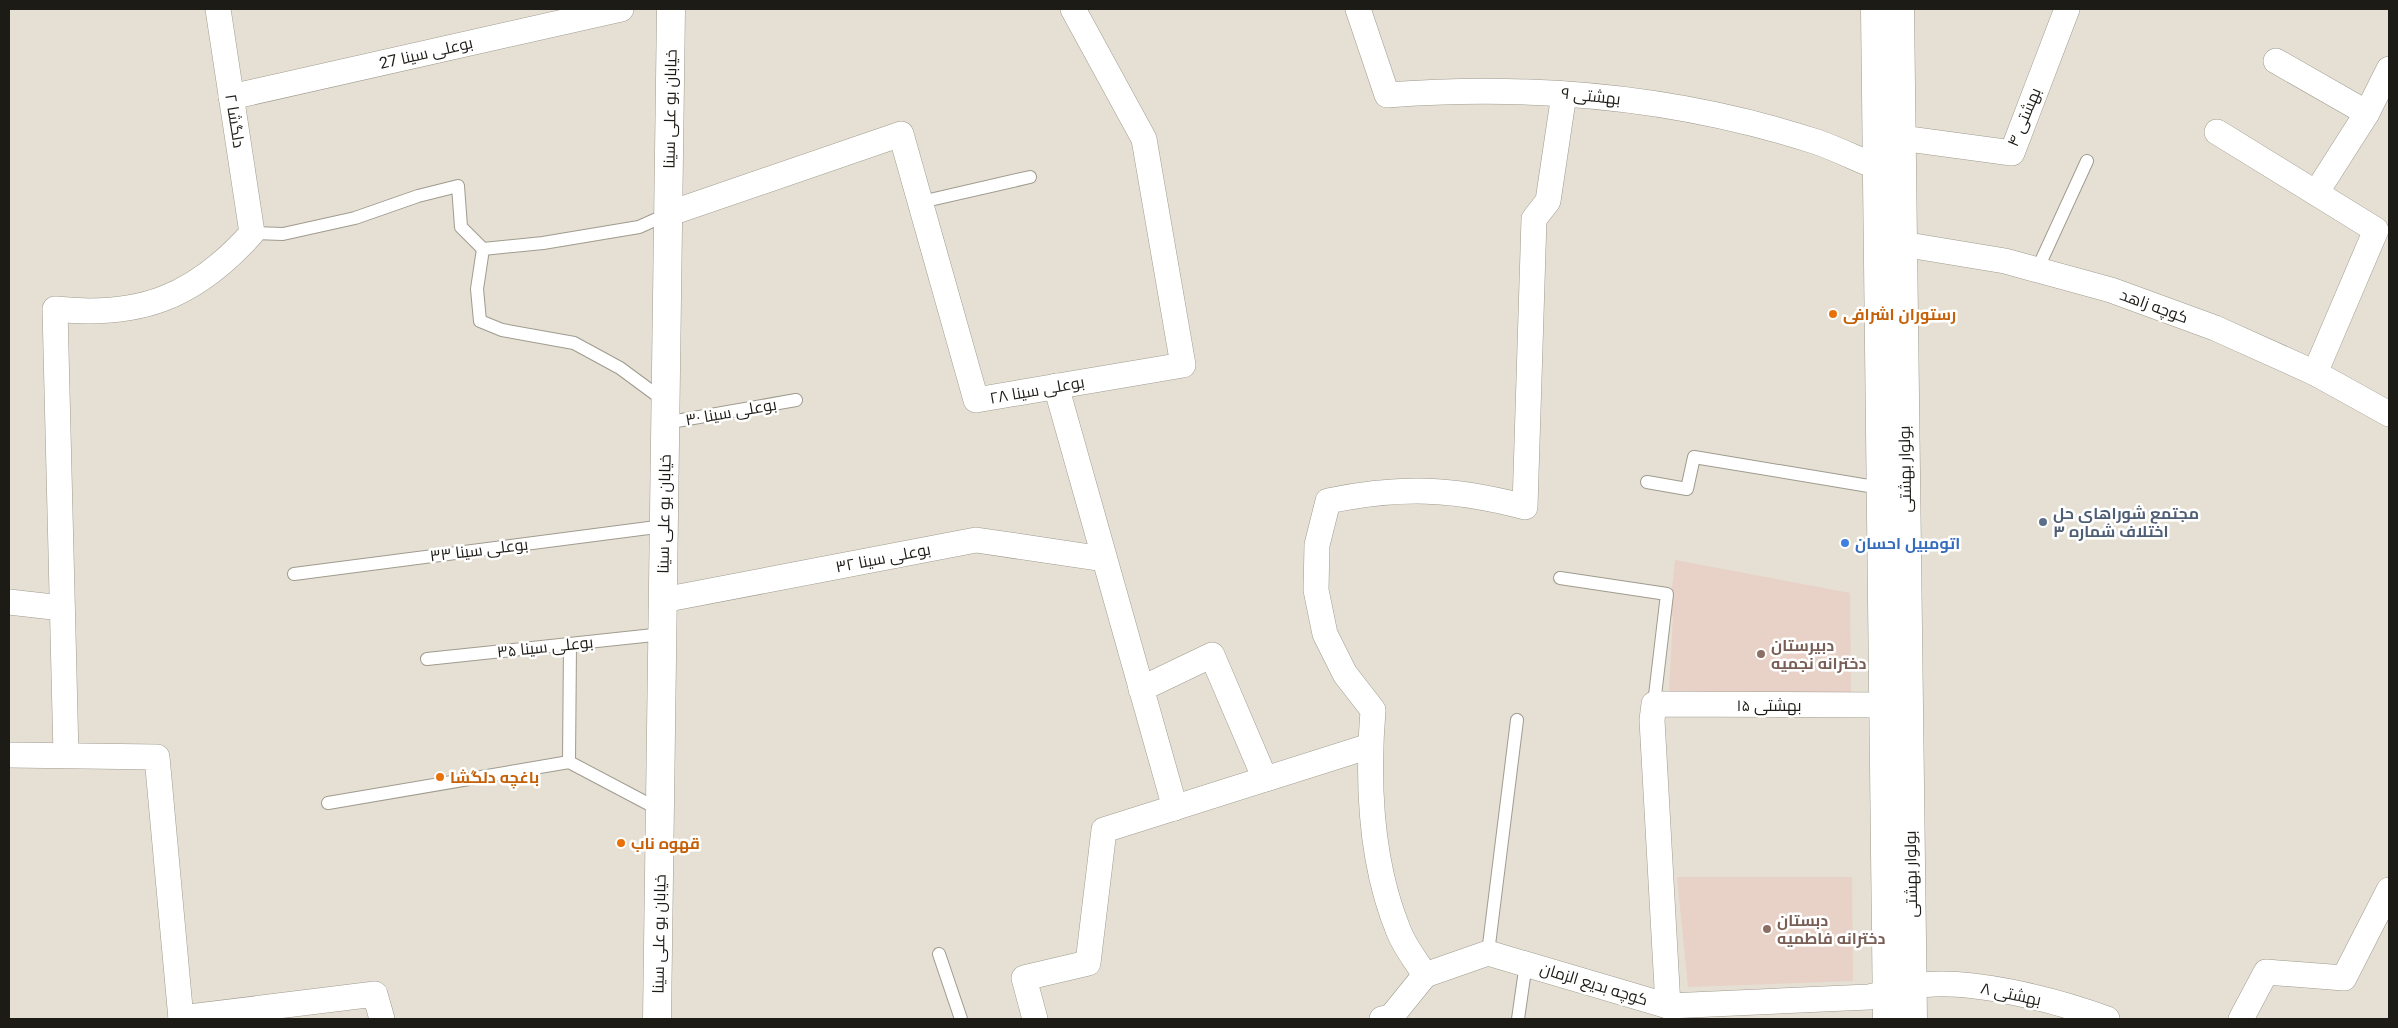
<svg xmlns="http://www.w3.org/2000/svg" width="2398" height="1028" viewBox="0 0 2398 1028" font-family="Roboto,Cairo,sans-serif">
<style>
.education{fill:#e8d1c6}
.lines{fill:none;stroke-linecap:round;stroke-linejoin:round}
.lane-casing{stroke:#9f9b8e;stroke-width:14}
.street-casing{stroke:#9f9b8e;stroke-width:26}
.secondary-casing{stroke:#9f9b8e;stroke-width:29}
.primary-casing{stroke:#9f9b8e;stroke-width:29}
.lane{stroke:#fff;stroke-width:12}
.street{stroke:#fff;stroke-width:25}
.secondary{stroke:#fff;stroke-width:28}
.primary{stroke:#fff;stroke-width:28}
.food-dot{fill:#e8710a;stroke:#fff;stroke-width:2}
.service-dot{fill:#5c6f8a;stroke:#fff;stroke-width:2}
.shop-dot{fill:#3f7fe0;stroke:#fff;stroke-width:2}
.education-dot{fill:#8d6e63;stroke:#fff;stroke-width:2}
.labels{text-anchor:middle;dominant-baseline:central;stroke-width:5;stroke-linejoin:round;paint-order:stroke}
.street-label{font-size:16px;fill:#1d1b16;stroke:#fff}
.food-label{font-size:16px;font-weight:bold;fill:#c56008;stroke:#fff;text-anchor:start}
.service-label{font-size:16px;font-weight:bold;fill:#4e5e75;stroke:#fff;text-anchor:start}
.shop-label{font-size:16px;font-weight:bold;fill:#366cbe;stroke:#fff;text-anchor:start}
.education-label{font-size:16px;font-weight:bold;fill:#785e54;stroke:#fff;text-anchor:start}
</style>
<rect width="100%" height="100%" fill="#e5e0d3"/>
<g class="education">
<polygon points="1675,560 1850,593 1851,697 1669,692 1673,617 1669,615"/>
<polygon points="1677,877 1852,877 1853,981 1688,987"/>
</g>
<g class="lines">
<g class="lane-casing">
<g id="lane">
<polyline points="921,202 1030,177"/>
<polyline points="252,233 283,234 355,218 418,196 458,186 461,227 483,249"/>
<polyline points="2037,270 2087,161"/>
<polyline points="666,402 620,368 574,343 502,330 480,321 477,289 483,249 543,243 639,227 668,214"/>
<polyline points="665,423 796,400"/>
<polyline points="1647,482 1687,489 1694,457 1881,488"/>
<polyline points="294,574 664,526"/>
<polyline points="1560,578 1667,594 1654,704"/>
<polyline points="427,659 663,634"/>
<polyline points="569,762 570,644"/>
<polyline points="328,803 569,762 660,810"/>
<polyline points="1488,953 1517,720"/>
<polyline points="939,954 961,1019"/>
<polyline points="1518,1019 1526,963"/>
</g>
</g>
<g class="street-casing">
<g id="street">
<path d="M1358 9 1387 95C1532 84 1679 97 1817 142 1837 149 1857 159 1877 167"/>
<polyline points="2276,61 2367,113"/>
<polyline points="231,97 621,9"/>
<polyline points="2217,132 2376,230 2315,373"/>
<polyline points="1901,138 2012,153 2067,9"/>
<polyline points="2316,193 2367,113 2389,69"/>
<polyline points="668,214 901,134 976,400 1183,365 1144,139 1073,9"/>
<polyline points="1902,244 2005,261 2111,290 2215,328 2315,373 2389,414"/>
<polyline points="1056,386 1175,808"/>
<polyline points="663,600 976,540 1104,559"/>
<polyline points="9,602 62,608"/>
<polyline points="1141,689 1212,655 1265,779"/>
<polyline points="9,755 157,757 181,1019"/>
<path d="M66 755 55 309C140 318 195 297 252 233L218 9"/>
<path d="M1425 975C1416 961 1405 947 1399 932 1370 862 1367 784 1373 710L1345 674 1325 634 1316 590 1317 545 1328 501C1401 486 1453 488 1525 507L1534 219 1548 201 1564 94"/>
<polyline points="1425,975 1488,953 1668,1006 1869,997 1887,993"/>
<path d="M1912 987C1961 975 2059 1001 2107 1019"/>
<polyline points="1668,1006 1652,720 1654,704 1884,705"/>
<polyline points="181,1018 375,994 382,1019"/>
<polyline points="1035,1019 1024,978 1088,963 1104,830 1370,746"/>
<polyline points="1382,1019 1391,1017 1425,975"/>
<polyline points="2241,1019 2266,972 2344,978 2389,890"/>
</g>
</g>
<g class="secondary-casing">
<polyline id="secondary" points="657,1019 671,9"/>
</g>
<g class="primary-casing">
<g id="primary">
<polyline points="1875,9 1887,1019"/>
<polyline points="1900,9 1913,1019"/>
</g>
</g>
<use href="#lane" class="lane"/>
<use href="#street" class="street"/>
<use href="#secondary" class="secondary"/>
<use href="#primary" class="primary"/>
</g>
<g class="food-dot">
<circle cx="1833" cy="314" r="5"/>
<circle cx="440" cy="777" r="5"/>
<circle cx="621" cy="843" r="5"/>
</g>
<circle class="service-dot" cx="2043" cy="522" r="5"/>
<circle class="shop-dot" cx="1845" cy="543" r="5"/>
<g class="education-dot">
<circle cx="1761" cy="654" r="5"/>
<circle cx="1767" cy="929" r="5"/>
</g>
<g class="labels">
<g class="street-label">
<text transform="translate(426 53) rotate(-13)">بوعلی سینا 27</text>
<text transform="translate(1591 96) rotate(6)">بهشتی ۹</text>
<text transform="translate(670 109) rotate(-89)">خیابان بو علی سینا</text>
<text transform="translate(2024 117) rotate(-67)">بهشتی ۴</text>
<text transform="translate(235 121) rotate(81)">دلگشا ۲</text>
<text transform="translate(2154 306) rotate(20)">کوچه زاهد</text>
<text transform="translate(1037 390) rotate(-10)">بوعلی سینا ۲۸</text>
<text transform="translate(731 412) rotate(-10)">بوعلی سینا ۳۰</text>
<text transform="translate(1905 469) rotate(-91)">بولوار بهشتی</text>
<text transform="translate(664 514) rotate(-89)">خیابان بو علی سینا</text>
<text transform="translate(479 550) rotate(-7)">بوعلی سینا ۳۳</text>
<text transform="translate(883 558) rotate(-11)">بوعلی سینا ۳۲</text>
<text transform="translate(545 647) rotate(-6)">بوعلی سینا ۳۵</text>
<text x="1769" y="705">بهشتی ۱۵</text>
<text transform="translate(1911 874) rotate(-91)">بولوار بهشتی</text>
<text transform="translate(659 934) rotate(-89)">خیابان بو علی سینا</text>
<text transform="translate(1594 984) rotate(17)">کوچه بدیع الزمان</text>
<text transform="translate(2011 994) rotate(12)">بهشتی ۸</text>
</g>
<g class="food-label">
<text x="1843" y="314">رستوران اشرافی</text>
<text x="450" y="777">باغچه دلگشا</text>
<text x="631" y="843">قهوه ناب</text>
</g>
<g class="service-label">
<text x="2053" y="513">مجتمع شوراهای حل<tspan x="2053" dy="18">اختلاف شماره ۳</tspan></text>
</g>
<g class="shop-label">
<text x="1855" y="543">اتومبیل احسان</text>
</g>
<g class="education-label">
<text x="1771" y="645">دبیرستان<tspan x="1771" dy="18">دخترانه نجمیه</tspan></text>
<text x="1777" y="920">دبستان<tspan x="1777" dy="18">دخترانه فاطمیه</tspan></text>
</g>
</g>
<rect width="2398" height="1028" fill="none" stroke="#1d1b16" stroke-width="20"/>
</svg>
